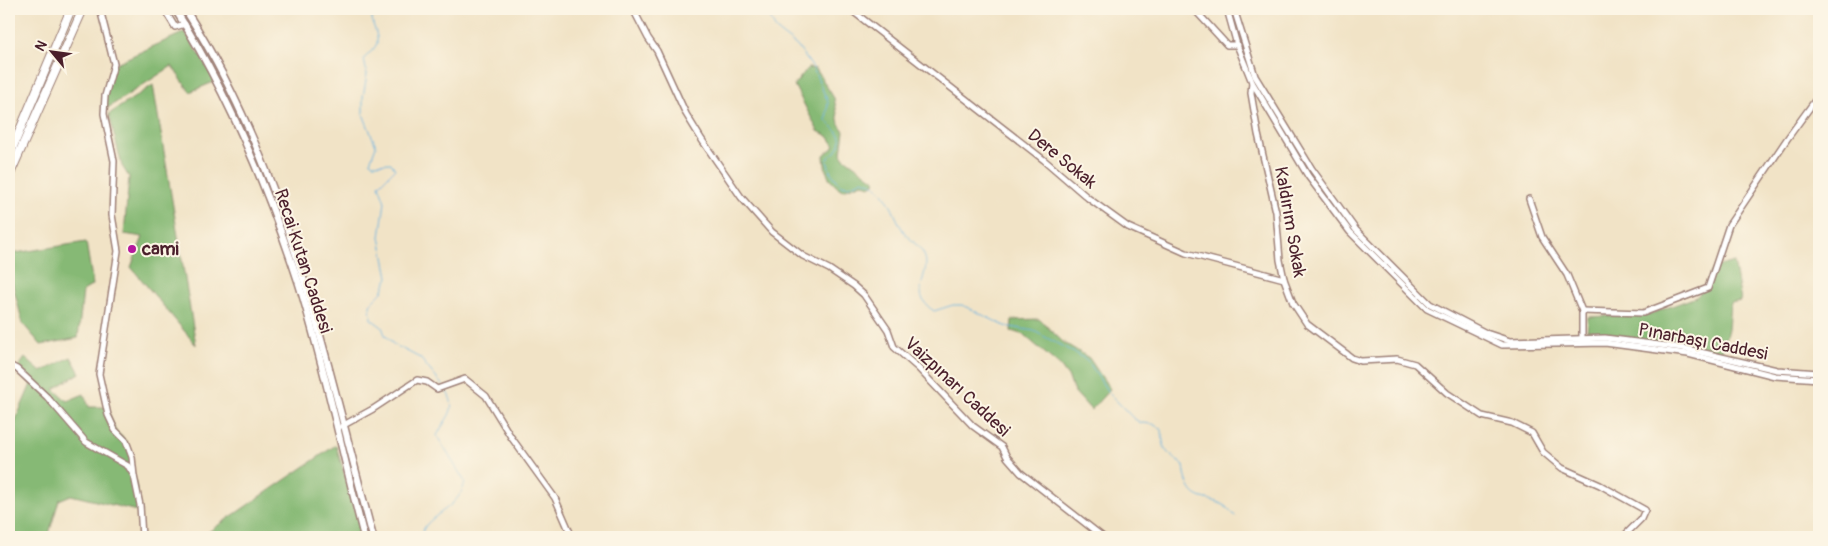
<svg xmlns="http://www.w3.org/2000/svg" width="1828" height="546" viewBox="0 0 1828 546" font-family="Pangolin,sans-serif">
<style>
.forest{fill:#86b974;stroke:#686c50}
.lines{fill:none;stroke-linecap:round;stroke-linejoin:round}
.stream{stroke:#67b2e0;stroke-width:1}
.minor-casing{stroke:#9e8178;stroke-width:8}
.major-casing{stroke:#9e8178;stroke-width:9}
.highway-casing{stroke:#9e8178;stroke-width:10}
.minor{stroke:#fff;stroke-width:5}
.major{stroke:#fff;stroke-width:6}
.highway{stroke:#fff;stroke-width:8}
.poi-dot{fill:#b5179e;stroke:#fcf5e5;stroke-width:2}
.labels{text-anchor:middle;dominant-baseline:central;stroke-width:4;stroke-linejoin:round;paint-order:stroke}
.street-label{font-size:18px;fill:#4a1f2b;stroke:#fcf5e5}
.poi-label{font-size:18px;font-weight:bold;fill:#4a1f2b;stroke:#fcf5e5;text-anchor:start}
</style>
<rect width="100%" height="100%" fill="#fcf5e5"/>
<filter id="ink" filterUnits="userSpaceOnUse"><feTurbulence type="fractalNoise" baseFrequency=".02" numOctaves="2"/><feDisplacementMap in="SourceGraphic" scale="10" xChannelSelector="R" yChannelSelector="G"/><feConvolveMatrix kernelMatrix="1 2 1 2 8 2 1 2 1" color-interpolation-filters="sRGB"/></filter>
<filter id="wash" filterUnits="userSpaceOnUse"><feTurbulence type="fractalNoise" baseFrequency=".0096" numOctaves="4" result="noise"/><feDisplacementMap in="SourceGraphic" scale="20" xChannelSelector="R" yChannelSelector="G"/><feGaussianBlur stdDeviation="1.12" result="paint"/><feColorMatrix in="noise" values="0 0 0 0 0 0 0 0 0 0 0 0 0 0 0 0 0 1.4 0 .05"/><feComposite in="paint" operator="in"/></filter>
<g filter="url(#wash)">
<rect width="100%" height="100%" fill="#f1e3c6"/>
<g class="forest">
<polygon points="185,32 216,81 190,92 172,66 106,109 105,96 114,64"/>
<path d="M808 68 816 69 834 98 839 124 844 131 841 153 843 157 876 181 870 186 862 183 843 190C828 183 825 171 824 155L835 146 828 136 818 131 794 85Z"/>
<polygon points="153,85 196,345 131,267 143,237 124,234 129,177 122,166 109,114"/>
<polygon points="86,242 93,285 83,291 78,338 41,345 23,324 9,270 9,254"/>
<polygon points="1734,262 1741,301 1730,303 1728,329 1721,355 1686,345 1587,335 1588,317 1650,314 1696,297 1704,289 1710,272 1715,267"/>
<polygon points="1039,319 1063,342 1089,358 1110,389 1091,410 1073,390 1069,378 1060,366 1024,335 1011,331 1012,320"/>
<polygon points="71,357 80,373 54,389 67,401 84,394 89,407 107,407 115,430 126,441 132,457 128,466 134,476 141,512 71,495 59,500 48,537 9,537 9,446 16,419 31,384 17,369 25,358 41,372"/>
<polygon points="336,445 363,537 201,537"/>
</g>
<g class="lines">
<g class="stream">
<path d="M368 9 372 15C371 25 379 34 377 43 375 49 368 54 364 59L367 74 363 97V114L376 146 370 162 373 164 391 163 395 169 379 185 385 202 380 237 388 277 382 292 370 304 371 319 382 327 385 335 393 344 420 358 443 386"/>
<path d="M766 9 776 30 797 46 813 68 828 102 826 121C835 128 848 139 835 152 831 155 829 156 827 161L831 173 841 185 849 186 863 180C889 187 892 214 904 232 910 240 920 246 924 255 933 273 906 293 934 311L953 305H962L1005 326 1034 331 1082 357 1090 364 1108 392 1133 418 1141 423 1153 424 1162 430C1163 455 1167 451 1184 466 1190 515 1212 486 1235 516"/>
<path d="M419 537C422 533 424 527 428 523 441 510 460 504 465 482L437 436C446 416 460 410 445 389"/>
</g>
</g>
</g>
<g filter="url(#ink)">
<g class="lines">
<g class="minor-casing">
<g id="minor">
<polyline points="100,9 114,64 105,96 104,114 114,161 112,215 118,251 99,374 108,415 115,430 126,441 132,457 134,476"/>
<polyline points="164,9 175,27 185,24"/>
<polyline points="633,9 648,38 657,51 686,114 702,140 741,197 772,232 803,256 829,269 854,286 864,295 888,330 894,347 918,368 973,426 1002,447 1007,457 1021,473 1103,537"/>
<polyline points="850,9 1044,160 1088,198 1128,227 1186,253 1284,279"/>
<polyline points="1194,9 1227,45 1238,45"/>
<polyline points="1227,9 1237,45 1252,82 1308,176 1350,232 1427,309 1502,345 1605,343 1688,354 1775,376 1819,379"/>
<polyline points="1234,9 1255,76 1312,169 1356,230 1430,304 1486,333 1510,341 1605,338 1683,348 1777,370 1819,373"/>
<polyline points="1252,82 1251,93 1258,134 1276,212 1280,260 1284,279 1293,303 1307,324 1352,358 1361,361 1397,359 1415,364 1447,393 1482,416 1512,423 1532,433 1543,452 1562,468 1600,485 1645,510 1641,519 1623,537"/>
<polyline points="1529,199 1542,237 1567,275 1582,311 1582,340"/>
<polyline points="1582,311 1643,313 1708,288 1729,225 1787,139 1819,95"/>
<polyline points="9,365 17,369 47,397 86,442 128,466 134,476 140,505 142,537"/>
<polyline points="342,426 373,409 417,380 427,382 437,389 465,379 486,396 511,437 555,498 572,537"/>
</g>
</g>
<g class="major-casing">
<g id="major">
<path d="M175 9C229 94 268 189 299 284 325 367 342 453 364 537"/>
<path d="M185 9C288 170 324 355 373 537"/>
</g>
</g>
<g class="highway-casing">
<g id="highway">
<polyline points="9,156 71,9"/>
<polyline points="9,176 83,9"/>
</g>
</g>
<use href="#minor" class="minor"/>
<use href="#major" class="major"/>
<use href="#highway" class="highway"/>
</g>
</g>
<circle class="poi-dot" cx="132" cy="249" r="5"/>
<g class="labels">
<g class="street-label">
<text transform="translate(1062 159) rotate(39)">Dere Sokak</text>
<text transform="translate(1290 222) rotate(80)">Kaldırım Sokak</text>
<text transform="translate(303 261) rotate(72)">Recai Kutan Caddesi</text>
<text transform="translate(1703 342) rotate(11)">Pınarbaşı Caddesi</text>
<text transform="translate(957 387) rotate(43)">Vaizpınarı Caddesi</text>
</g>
<g class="poi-label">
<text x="142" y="249">cami</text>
</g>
</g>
<rect width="1828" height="546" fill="none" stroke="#fcf5e5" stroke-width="30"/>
<g transform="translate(52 52) rotate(299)" stroke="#fcf5e5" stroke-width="4" paint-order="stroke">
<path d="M0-4L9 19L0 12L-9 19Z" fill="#4a1f2b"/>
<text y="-8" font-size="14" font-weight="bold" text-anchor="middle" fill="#4a1f2b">N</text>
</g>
</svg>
